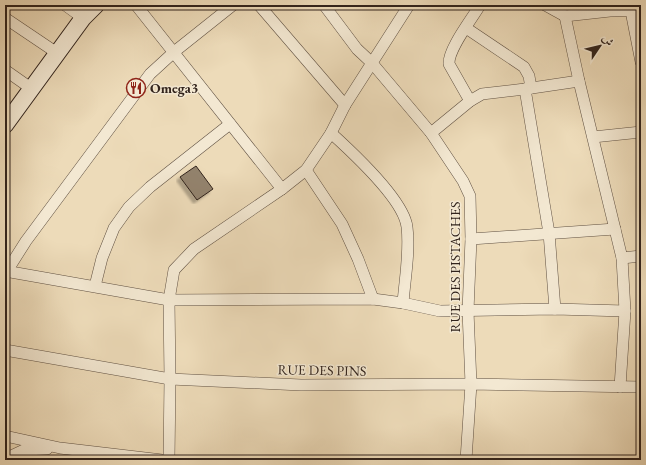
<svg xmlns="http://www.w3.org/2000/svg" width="646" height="465" viewBox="0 0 646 465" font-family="'EB Garamond',Amiri,serif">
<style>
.building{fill:#93836e;stroke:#31231c;filter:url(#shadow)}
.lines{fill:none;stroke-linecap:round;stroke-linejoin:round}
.street-casing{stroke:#605143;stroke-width:12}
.secondary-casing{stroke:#31231c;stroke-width:18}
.street{stroke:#f3e8d2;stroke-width:11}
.secondary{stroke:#f3e8d2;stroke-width:16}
.labels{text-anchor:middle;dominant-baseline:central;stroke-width:3;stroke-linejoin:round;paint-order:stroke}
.poi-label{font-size:14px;font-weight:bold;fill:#31231c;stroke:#f3e8d2;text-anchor:start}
.street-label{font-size:14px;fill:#31231c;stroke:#f3e8d2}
</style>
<defs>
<filter id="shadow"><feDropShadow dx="-3.5" dy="3.5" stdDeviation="1" flood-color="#0004"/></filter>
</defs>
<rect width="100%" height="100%" fill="#eddbb9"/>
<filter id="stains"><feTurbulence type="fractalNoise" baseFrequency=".005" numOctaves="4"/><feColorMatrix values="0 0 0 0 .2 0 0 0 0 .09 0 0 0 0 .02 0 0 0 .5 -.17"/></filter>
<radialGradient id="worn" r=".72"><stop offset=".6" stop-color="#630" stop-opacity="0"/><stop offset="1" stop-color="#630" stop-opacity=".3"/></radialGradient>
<polygon class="building" points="196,166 213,189 197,200 180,177"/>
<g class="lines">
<g class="street-casing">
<g id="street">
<polyline points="65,5 83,18"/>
<polyline points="136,5 282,189"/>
<polyline points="259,5 345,105"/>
<polyline points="324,5 357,49 372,63 431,133 463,181 470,196 471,239 468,311 471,384 466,460"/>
<polyline points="545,5 565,16"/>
<polyline points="631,11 641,62"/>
<polyline points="565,16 579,81 622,258 625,311 620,387"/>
<polyline points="565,16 610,11 641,10"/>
<polyline points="5,18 57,53"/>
<polyline points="466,28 524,67 529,76 531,88"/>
<polyline points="5,70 32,89"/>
<polyline points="525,89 549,233 555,309"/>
<path d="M470 101 449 64C448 49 472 19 480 5"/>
<path d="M331 133C352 152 404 200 407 227 410 251 405 278 403 303"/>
<polyline points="431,133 470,101 482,94 525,89 579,81"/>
<polyline points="593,137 641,132"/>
<polyline points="306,170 342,224 358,259 373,299"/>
<polyline points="471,239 615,229"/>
<polyline points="622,258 641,256"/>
<polyline points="5,271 169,300 373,299 403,303 440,311 555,309 625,311"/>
<polyline points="7,271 26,241 150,74 174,52 233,5"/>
<polyline points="95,286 102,258 114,228 129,207 150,187 230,124"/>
<polyline points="5,350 170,379 301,385 471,384 641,387"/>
<polyline points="5,436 60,448 162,460"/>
<polyline points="5,459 24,450 47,449"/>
<polyline points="169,460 170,379 169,300 174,270 194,249 282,189 306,170 331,133 345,105 409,5"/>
</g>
</g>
<g class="secondary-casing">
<polyline id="secondary" points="5,125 83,18 96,5"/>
</g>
<use href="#street" class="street"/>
<use href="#secondary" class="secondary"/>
</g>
<defs>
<g id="restaurant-ring" transform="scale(1)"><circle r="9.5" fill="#f3e8d2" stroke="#8f2418" stroke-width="1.5"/><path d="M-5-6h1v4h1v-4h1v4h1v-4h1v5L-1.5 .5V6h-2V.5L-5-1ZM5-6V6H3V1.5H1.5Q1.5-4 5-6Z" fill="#8f2418"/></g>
</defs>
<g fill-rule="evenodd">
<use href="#restaurant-ring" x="136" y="88"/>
</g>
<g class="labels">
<g class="poi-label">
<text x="150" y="88">Omega3</text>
</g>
<g class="street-label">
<text transform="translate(455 267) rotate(-90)">RUE DES PISTACHES</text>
<text transform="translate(322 370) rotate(1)">RUE DES PINS</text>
</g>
</g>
<rect width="646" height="465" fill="none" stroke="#eddbb9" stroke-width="20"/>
<rect x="6" y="6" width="634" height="453" fill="none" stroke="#31231c" stroke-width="2"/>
<rect x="10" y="10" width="626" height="445" fill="none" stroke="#31231c"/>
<g transform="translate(600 46) rotate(55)" stroke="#f3e8d2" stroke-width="3" paint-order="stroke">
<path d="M0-3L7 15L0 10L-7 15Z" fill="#31231c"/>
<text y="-6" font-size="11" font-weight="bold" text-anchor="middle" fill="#31231c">ش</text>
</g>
<rect width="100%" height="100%" filter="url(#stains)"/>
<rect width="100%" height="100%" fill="url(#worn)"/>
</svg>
